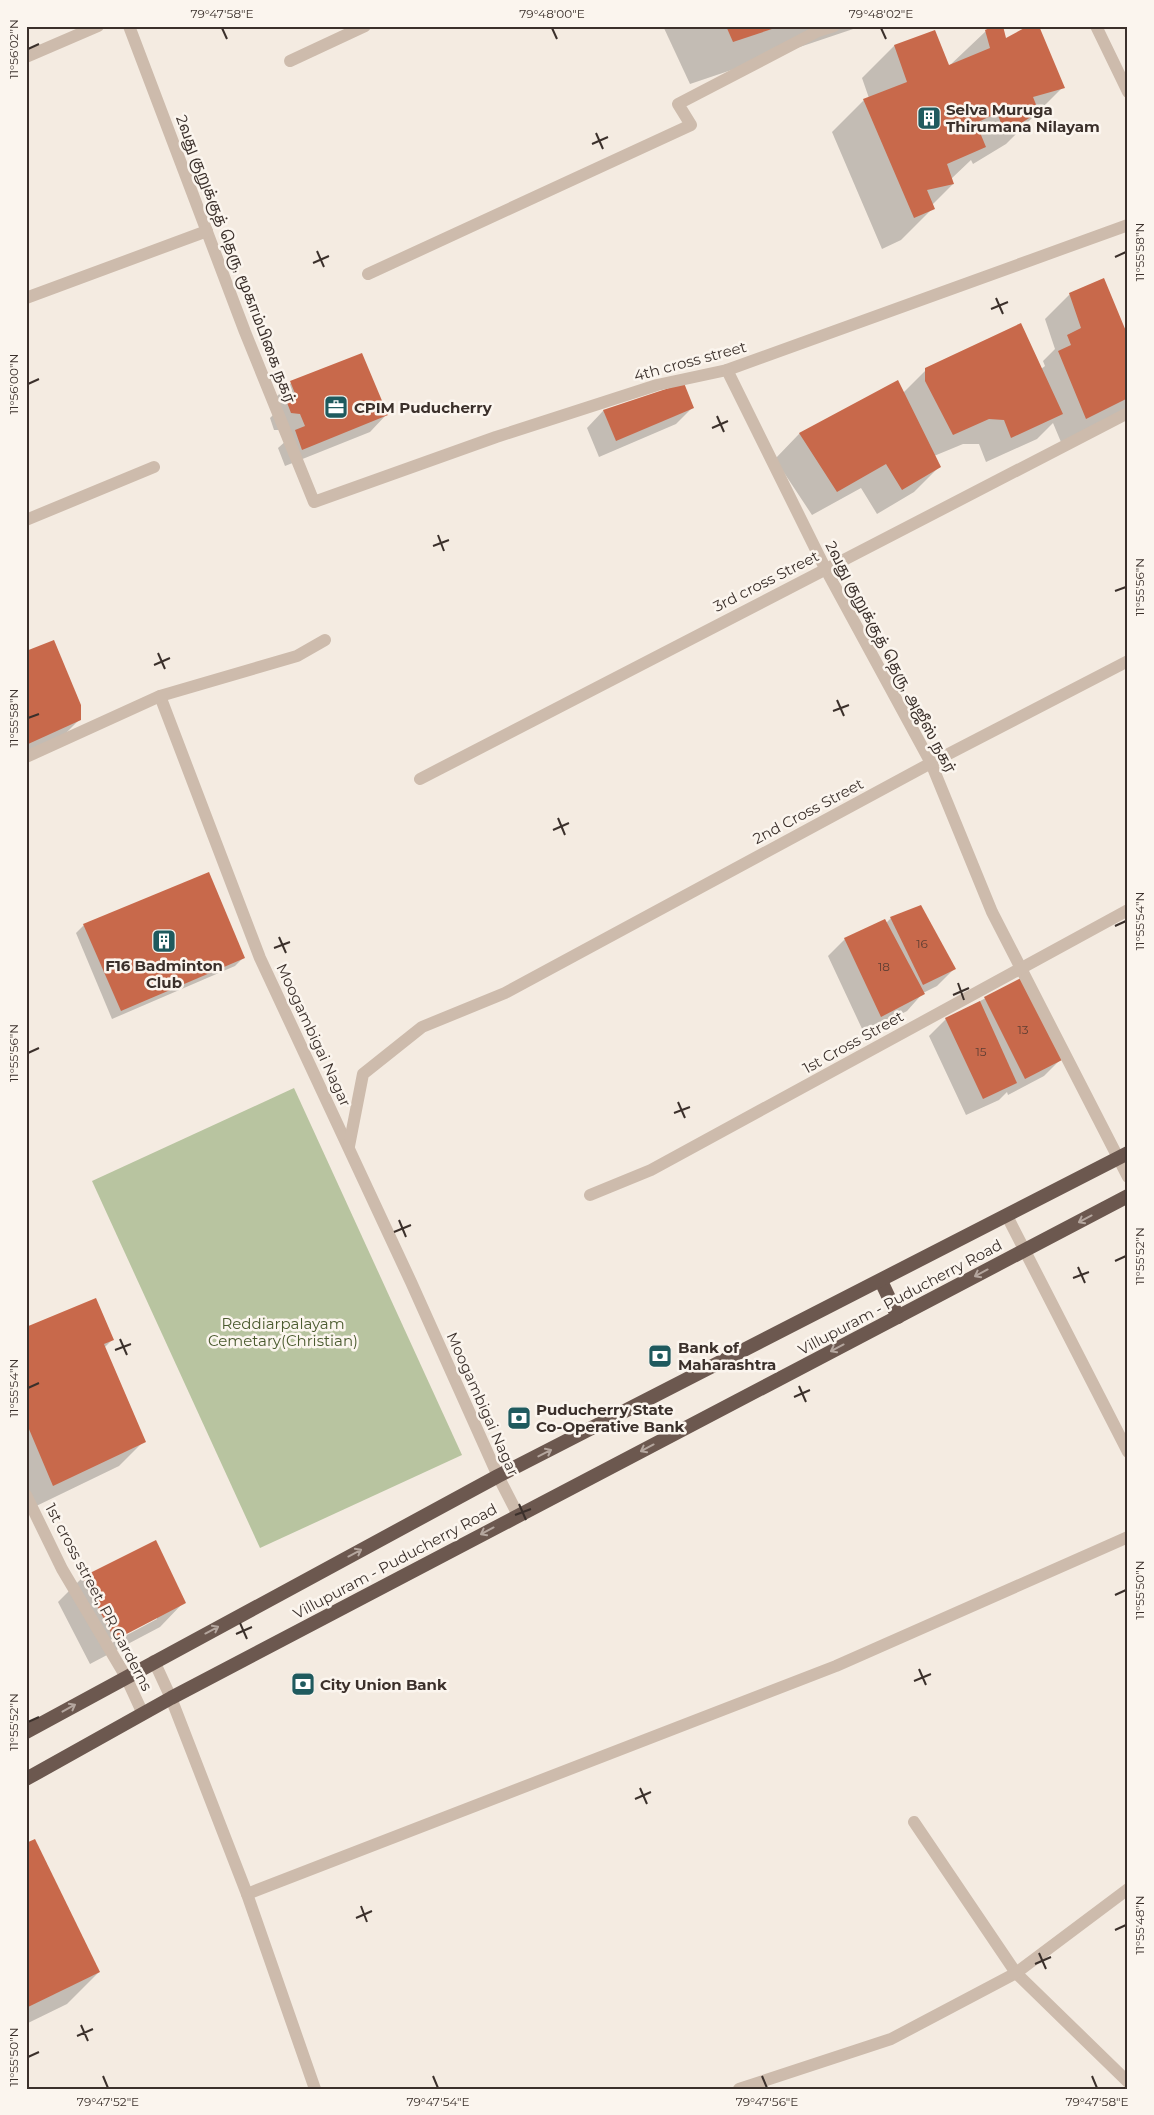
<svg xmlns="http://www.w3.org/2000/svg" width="1154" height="2115" viewBox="0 0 1154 2115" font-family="Montserrat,'Noto Sans Tamil',sans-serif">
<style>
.green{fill:#b8c4a0}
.shadow{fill:#0003;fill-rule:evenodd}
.building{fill:#c8694b}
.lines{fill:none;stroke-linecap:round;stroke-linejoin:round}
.service{stroke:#cdbbac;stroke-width:12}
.minor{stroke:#cdbbac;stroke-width:12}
.trunk{stroke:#6c584f;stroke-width:14}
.oneway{stroke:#b4a69e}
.ticks{fill:none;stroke:#3b302b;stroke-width:2}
.labels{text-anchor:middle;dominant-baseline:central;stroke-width:5;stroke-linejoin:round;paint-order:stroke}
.number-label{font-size:12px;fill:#5e3e33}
.poi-label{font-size:15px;font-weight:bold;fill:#3b302b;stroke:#fbf5ee;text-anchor:start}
.street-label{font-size:15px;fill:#3b302b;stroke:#fbf5ee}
.park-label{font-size:15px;fill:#4a5a2e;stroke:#fbf5ee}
.neatline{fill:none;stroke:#3b302b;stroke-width:2}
.ticks-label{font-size:12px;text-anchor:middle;fill:#3b302b}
</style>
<rect width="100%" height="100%" fill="#f4ebe1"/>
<polygon class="green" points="294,1088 462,1455 260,1548 92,1181"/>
<g class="shadow">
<polygon points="663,26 862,26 690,84"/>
<polygon points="986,31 1005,40 1063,87 1006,144 973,164 971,160 951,179 953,184 932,205 933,208 901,240 882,249 832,132 864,100 869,98 862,78 894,46 935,32 948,67"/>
<polygon points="1070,294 1128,339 1128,408 1061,442 1053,423 1037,439 986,462 979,444 963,444 934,456 939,467 914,492 877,514 861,488 812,515 775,459 799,434 898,382 903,393 926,370 1041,369 1045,366 1043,361 1055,349 1045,319"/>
<polygon points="291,383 386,415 370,432 285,466 278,448 287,440 283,430 274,430 270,418 278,410 274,399"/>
<polygon points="683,385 693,407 676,424 599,457 587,428 603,411"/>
<polygon points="26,653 80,719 63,736 26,753"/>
<polygon points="891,918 954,969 937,986 923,993 907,1011 864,1033 828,956 845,939 886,923"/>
<polygon points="84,925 243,958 235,966 112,1019 76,933"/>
<polygon points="1020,980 1061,1059 1044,1076 1008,1095 1007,1092 999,1100 966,1115 929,1036 946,1019"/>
<polygon points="26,1329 112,1340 104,1348 144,1441 119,1466 28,1510"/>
<path d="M82 1578 184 1602 160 1627 90 1664 58 1602ZM157 1616V1619L110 1644 108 1641Z"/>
<polygon points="26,1844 99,1972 67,2004 26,2024"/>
</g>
<g class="building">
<polygon points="726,26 778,26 778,27 733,42"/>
<polygon points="994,26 1003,26 1006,38 1028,26 1039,26 1065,88 1033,97 1039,112 1005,133 997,113 976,123 986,147 947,164 954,184 927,190 935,209 914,218 863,99 907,82 894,45 935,30 949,65 990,48 985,30"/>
<polygon points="1104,278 1128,336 1128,398 1086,419 1058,351 1071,345 1067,335 1081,328 1069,293"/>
<polygon points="1021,323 1063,414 1011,438 1004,420 989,419 953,435 925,381 925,368"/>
<polygon points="362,353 388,415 302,450 295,430 305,426 300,414 291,413 286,400 296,396 290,381"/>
<polygon points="898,380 941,467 902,490 886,464 837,492 799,433"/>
<polygon points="684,383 694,408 616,441 603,410"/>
<polygon points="54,640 81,705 81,720 26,745 26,651"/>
<polygon points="209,872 245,958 121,1011 83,924"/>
<polygon points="921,905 956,969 923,985 890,917"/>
<polygon points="885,919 925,994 881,1017 844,938"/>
<polygon points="1021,978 1062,1060 1025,1079 984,997"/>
<polygon points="980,1001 1017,1083 983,1099 945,1018"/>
<polygon points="96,1298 114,1340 104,1344 146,1442 53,1486 26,1422 26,1327"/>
<polygon points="156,1540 186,1603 115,1640 82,1577"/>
<polygon points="35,1839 100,1972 26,2008 26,1843"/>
</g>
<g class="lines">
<polyline class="service" points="914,1822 1016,1973"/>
<g class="minor">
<polyline points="129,26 245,332 314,502 496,437 657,385 727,370 1128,225"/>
<polyline points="1096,26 1128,92"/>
<polyline points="26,57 98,26"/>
<polyline points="290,61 365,26"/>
<polyline points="368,274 691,125 678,104 818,31 834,26"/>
<polyline points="26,298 207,231"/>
<polyline points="727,370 825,568 931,763 992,912 1128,1177"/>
<polyline points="26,520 154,467"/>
<polyline points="160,696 260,958 411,1282 498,1476 518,1515"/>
<polyline points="26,757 160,696 297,656 325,640"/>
<polyline points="420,779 1128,413"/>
<polyline points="349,1146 363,1074 422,1027 505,993 931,763 1128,661"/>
<polyline points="590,1195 651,1170 1128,910"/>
<polyline points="1007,1216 1128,1452"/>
<polyline points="26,1495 62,1569 126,1677 143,1714"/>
<polyline points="154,1661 171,1698 247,1894 315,2089"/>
<polyline points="247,1894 836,1666 1128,1537"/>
<polyline points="1016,1973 1128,2082"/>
<polyline points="739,2089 891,2039 1016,1973 1128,1889"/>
</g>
<g class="trunk">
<polyline points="881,1281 898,1317"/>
<polyline points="26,1732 498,1476 1128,1153"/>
<polyline points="26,1779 171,1698 1128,1196"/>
</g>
</g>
<defs><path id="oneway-shaft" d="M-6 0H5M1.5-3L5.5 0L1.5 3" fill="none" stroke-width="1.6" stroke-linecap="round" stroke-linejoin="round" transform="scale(1.25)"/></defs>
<g class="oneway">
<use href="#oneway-shaft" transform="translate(1085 1219) rotate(152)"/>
<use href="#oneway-shaft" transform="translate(981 1273) rotate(152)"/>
<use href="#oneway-shaft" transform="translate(837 1348) rotate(152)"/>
<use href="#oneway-shaft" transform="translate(647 1448) rotate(152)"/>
<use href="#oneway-shaft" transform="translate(545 1453) rotate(-27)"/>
<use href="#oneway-shaft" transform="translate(487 1531) rotate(152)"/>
<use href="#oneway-shaft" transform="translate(355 1553) rotate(-28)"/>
<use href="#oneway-shaft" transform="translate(212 1630) rotate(-28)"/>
<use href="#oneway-shaft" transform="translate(69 1708) rotate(-29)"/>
</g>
<path class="ticks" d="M222 28 227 39M552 28 557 39M881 28 886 39M28 49 39 44M596 133 603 149M592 144 608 137M317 251 324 267M1115 257 1126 252M313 263 329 256M996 298 1003 314M991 309 1008 302M28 384 39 379M717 416 724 432M712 428 728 421M438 535 444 551M433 546 449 540M1115 591 1126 587M158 653 165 669M154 665 170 658M837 700 844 716M833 711 849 705M28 718 39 714M558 818 565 835M553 830 569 823M1115 926 1126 921M279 937 286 953M274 948 290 942M958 983 964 1000M953 995 969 988M28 1053 39 1048M678 1102 685 1118M674 1113 690 1107M399 1220 406 1237M394 1232 411 1225M1115 1261 1126 1256M1078 1267 1085 1283M1073 1278 1089 1272M120 1339 127 1355M115 1350 131 1344M799 1386 806 1402M28 1388 39 1383M794 1397 810 1390M519 1504 526 1520M515 1515 531 1509M1115 1595 1126 1590M240 1623 247 1639M236 1634 252 1627M919 1669 926 1685M914 1681 931 1674M28 1722 39 1717M640 1788 647 1804M635 1799 651 1792M361 1906 367 1922M356 1918 372 1911M1115 1930 1126 1925M1039 1953 1046 1969M1035 1964 1051 1957M81 2025 88 2041M77 2036 93 2029M28 2057 39 2052M103 2076 108 2088M433 2076 438 2088M762 2076 767 2088M1092 2076 1097 2088"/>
<defs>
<g id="building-square" transform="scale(1.25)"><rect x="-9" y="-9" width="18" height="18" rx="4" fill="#1f5a5e" stroke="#fbf5ee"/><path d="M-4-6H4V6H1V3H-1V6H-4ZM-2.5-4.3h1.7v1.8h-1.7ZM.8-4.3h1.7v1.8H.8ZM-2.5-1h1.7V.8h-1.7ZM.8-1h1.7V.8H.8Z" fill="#fff"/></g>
<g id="office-square" transform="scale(1.25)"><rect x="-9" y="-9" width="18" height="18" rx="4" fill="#1f5a5e" stroke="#fbf5ee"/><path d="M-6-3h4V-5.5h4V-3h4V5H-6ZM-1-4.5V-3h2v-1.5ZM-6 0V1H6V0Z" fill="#fff"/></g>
<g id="bank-square" transform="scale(1.25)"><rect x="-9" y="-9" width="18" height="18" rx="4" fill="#1f5a5e" stroke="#fbf5ee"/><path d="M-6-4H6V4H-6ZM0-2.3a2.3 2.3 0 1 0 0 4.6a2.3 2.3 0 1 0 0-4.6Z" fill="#fff"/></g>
</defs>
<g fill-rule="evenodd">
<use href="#building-square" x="929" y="118"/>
<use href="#office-square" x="336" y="407"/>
<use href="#building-square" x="164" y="941"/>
<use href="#bank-square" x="660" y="1356"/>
<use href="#bank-square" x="519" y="1418"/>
<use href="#bank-square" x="303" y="1684"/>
</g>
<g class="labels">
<g class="number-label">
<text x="922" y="943">16</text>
<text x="884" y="966">18</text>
<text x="1023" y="1029">13</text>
<text x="981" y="1051">15</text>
</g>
<g class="poi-label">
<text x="946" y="109">Selva Muruga<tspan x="946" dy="17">Thirumana Nilayam</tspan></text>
<text x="354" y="407">CPIM Puducherry</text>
<text x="164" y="965" text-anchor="middle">F16 Badminton<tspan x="164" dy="17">Club</tspan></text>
<text x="678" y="1347">Bank of<tspan x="678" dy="17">Maharashtra</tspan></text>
<text x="536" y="1409">Puducherry State<tspan x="536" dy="17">Co-Operative Bank</tspan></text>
<text x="320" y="1684">City Union Bank</text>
</g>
<g class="street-label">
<text transform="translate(236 259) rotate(69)">2வது குறுக்குத் தெரு, மூகாம்பிகை நகர்</text>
<text transform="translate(690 361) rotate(-15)">4th cross street</text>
<text transform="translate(766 581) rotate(-27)">3rd cross Street</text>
<text transform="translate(891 657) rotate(62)">2வது குறுக்குத் தெரு, அஜீஸ் நகர்</text>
<text transform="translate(808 811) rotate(-28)">2nd Cross Street</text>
<text transform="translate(314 1035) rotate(65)">Moogambigai Nagar</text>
<text transform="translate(853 1042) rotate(-29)">1st Cross Street</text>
<text transform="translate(900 1297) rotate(-28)">Villupuram - Puducherry Road</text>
<text transform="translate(483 1404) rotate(66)">Moogambigai Nagar</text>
<text transform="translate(395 1561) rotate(-28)">Villupuram - Puducherry Road</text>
<text transform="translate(99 1597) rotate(62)">1st cross street, PR Garderns</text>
</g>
<g class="park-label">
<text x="283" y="1323">Reddiarpalayam<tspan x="283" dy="17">Cemetary(Christian)</tspan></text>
</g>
</g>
<rect width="1154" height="2115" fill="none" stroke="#fbf5ee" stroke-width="55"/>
<rect x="28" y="28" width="1098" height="2060" class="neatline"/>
<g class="ticks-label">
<text x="222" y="18">79°47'58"E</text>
<text x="552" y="18">79°48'00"E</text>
<text x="881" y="18">79°48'02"E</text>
<text transform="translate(14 49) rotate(-90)" y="4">11°56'02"N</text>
<text transform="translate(1140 252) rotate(-90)" y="4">11°55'58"N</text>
<text transform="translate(14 384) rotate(-90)" y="4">11°56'00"N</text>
<text transform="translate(1140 587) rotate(-90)" y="4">11°55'56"N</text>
<text transform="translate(14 718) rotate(-90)" y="4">11°55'58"N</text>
<text transform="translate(1140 921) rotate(-90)" y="4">11°55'54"N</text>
<text transform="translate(14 1053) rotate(-90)" y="4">11°55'56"N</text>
<text transform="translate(1140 1256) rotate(-90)" y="4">11°55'52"N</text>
<text transform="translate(14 1388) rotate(-90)" y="4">11°55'54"N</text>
<text transform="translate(1140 1590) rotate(-90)" y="4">11°55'50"N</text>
<text transform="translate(14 1722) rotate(-90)" y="4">11°55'52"N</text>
<text transform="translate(1140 1925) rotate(-90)" y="4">11°55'48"N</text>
<text transform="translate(14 2057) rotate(-90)" y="4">11°55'50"N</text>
<text x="108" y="2106">79°47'52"E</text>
<text x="438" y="2106">79°47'54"E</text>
<text x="767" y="2106">79°47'56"E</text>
<text x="1097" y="2106">79°47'58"E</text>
</g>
</svg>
